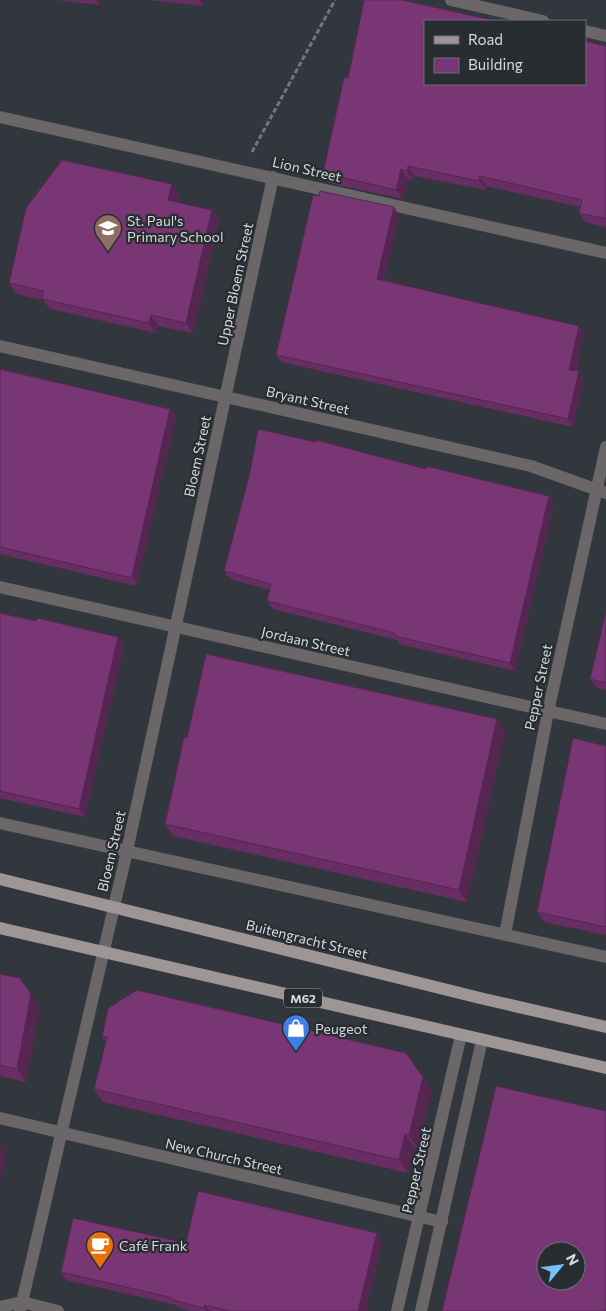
<svg xmlns="http://www.w3.org/2000/svg" width="606" height="1311" viewBox="0 0 606 1311" font-family="Commissioner,sans-serif">
<style>
.lines{fill:none;stroke-linecap:round;stroke-linejoin:round}
.path{stroke:#72767c;stroke-width:3;stroke-dasharray:5 2.5;stroke-linecap:butt}
.minor{stroke:#6b6667;stroke-width:12}
.primary{stroke:#9d9596;stroke-width:12}
.wall{fill:#682e64}
.shaded-wall{fill:#552651}
.building{fill:#793674;stroke:#552651;fill-rule:evenodd}
.labels{text-anchor:middle;dominant-baseline:central;stroke-width:4.5;stroke-linejoin:round;paint-order:stroke}
.shield{fill:#282d32;stroke:#a1a5a9;stroke-width:1}
.shield-label{font-size:12px;font-weight:bold;fill:#d5d8dc}
.street-label{font-size:14px;fill:#d5d8dc;stroke:#282d32}
.poi-label{font-size:14px;fill:#d5d8dc;stroke:#282d32;text-anchor:start}
</style>
<rect width="100%" height="100%" fill="#32373d"/>
<g class="lines">
<polyline class="path" points="252,152 335,0"/>
<g class="minor">
<polyline points="451,0 543,21"/>
<polyline points="585,31 606,36"/>
<polyline points="0,117 606,253"/>
<polyline points="0,346 531,466 606,493"/>
<polyline points="0,587 606,724"/>
<polyline points="0,823 606,957"/>
<polyline points="505,934 548,712 606,447"/>
<polyline points="0,1118 442,1222"/>
<polyline points="0,1307 22,1302 58,1311"/>
<polyline points="20,1311 127,851 273,177"/>
<polyline points="397,1311 461,1035"/>
<polyline points="421,1311 482,1040"/>
</g>
<g class="primary">
<polyline points="0,879 484,999 606,1027"/>
<polyline points="0,928 606,1068"/>
</g>
</g>
<g class="wall">
<polygon points="57,0 99,0 99,5"/>
<polygon points="147,0 204,0 203,6"/>
<polygon points="606,46 606,227 585,222 579,213 580,207 486,186 486,190 414,176 413,180 408,179 403,199 329,183 323,173 348,78"/>
<polygon points="172,184 179,195 177,202 219,220 193,333 158,326 156,333 50,309 43,300 16,294 9,283"/>
<polygon points="399,215 384,280 584,333 576,371 579,371 584,379 573,427 281,362 276,355"/>
<polygon points="0,369 170,409 176,417 137,584 132,585 0,554"/>
<polygon points="426,469 549,496 554,504 515,671 399,644 397,640 273,609 267,601 270,590 230,579 224,571"/>
<polygon points="606,611 606,690 597,688 590,679"/>
<polygon points="0,613 36,621 118,637 124,645 85,817 0,798"/>
<polygon points="497,719 505,731 467,902 173,836 165,824 187,738"/>
<polygon points="606,746 606,935 544,922 537,912"/>
<polygon points="0,974 40,1007 26,1082 0,1076"/>
<polygon points="102,1037 432,1090 418,1148 414,1147 408,1173 103,1102 94,1089 106,1042"/>
<polygon points="377,1233 382,1241 366,1311 191,1311 178,1308 176,1305 66,1280 61,1272 186,1243"/>
</g>
<g class="shaded-wall">
<polygon points="96,0 99,0 99,5"/>
<polygon points="199,0 204,0 203,6"/>
<polygon points="408,166 414,176 413,180 407,171"/>
<polygon points="401,169 408,179 403,199 396,190"/>
<polygon points="480,176 486,186 486,190 479,181"/>
<polygon points="172,184 179,195 175,210 168,200"/>
<polygon points="394,207 399,215 383,286 377,279"/>
<polygon points="212,210 219,220 193,333 186,323"/>
<polygon points="151,315 158,326 156,333 149,323"/>
<polygon points="579,326 584,333 574,377 569,370"/>
<polygon points="579,371 584,379 573,427 568,419"/>
<polygon points="170,409 176,417 137,584 132,576"/>
<polygon points="549,496 554,504 515,671 510,663"/>
<polygon points="118,637 124,645 85,817 79,809"/>
<polygon points="497,719 505,731 467,902 459,890"/>
<polygon points="20,978 40,1007 26,1082 17,1069"/>
<polygon points="406,1053 432,1090 418,1148 409,1135"/>
<polygon points="405,1134 414,1147 408,1173 399,1160"/>
<polygon points="0,1145 6,1153 0,1182"/>
<polygon points="377,1233 382,1241 366,1311 358,1311"/>
<polygon points="205,1305 209,1311 207,1311 204,1308"/>
</g>
<g class="building">
<polygon points="364,0 402,0 497,21 425,21 425,84 585,84 585,41 606,46 606,219 579,213 582,200 480,176 479,181 408,166 407,171 401,169 396,190 323,173 344,77 348,78"/>
<polygon points="62,160 172,184 168,200 212,210 186,323 151,315 149,323 42,299 44,291 9,283 26,208"/>
<polygon points="320,191 394,207 377,279 579,326 569,370 579,371 568,419 276,355 313,195 319,196"/>
<polygon points="0,369 170,409 132,576 127,577 0,547"/>
<polygon points="258,429 316,442 316,440 426,469 426,466 549,496 510,663 394,636 395,633 267,601 271,584 224,571 250,472"/>
<polygon points="606,611 606,683 590,679"/>
<polygon points="0,613 36,621 37,618 118,637 79,809 0,791"/>
<polygon points="206,654 497,719 459,890 165,824 184,737 187,738"/>
<polygon points="573,738 606,746 606,927 537,912"/>
<polygon points="0,974 20,978 31,994 17,1069 0,1065"/>
<polygon points="137,990 406,1053 423,1077 409,1135 405,1134 399,1160 94,1089 107,1037 102,1037 108,1008"/>
<path d="M496 1086 606 1111V1311H442ZM546 1251H576V1281H546Z"/>
<polygon points="198,1191 377,1233 358,1311 229,1311 205,1305 204,1308 173,1300 173,1298 61,1272 73,1218 186,1243"/>
</g>
<defs>
<g id="school-pin" transform="scale(1.4375)"><path d="M0 17L-7.5 6A9.5 9.5 0 1 1 7.5 6Z" fill="#8d6e63" stroke="#282d32"/><path d="M0-5L7-2L0 1L-7-2ZM-4 1L0 2.5L4 1V4Q0 6-4 4Z" fill="#fff"/></g>
<g id="shop-pin" transform="scale(1.4375)"><path d="M0 17L-7.5 6A9.5 9.5 0 1 1 7.5 6Z" fill="#3f7fe0" stroke="#282d32"/><path d="M-5-2.5h2.3a2.7 3.5 0 0 1 5.4 0H5L5.5 6h-11ZM-1.5-2.5h3a1.5 2.3 0 0 0-3 0Z" fill="#fff"/></g>
<g id="cafe-pin" transform="scale(1.4375)"><path d="M0 17L-7.5 6A9.5 9.5 0 1 1 7.5 6Z" fill="#e8710a" stroke="#282d32"/><path d="M-5.5-4.5H6V0H3Q3 3.5 0 3.5H-2.5Q-5.5 3.5-5.5 0ZM3-3.2v2h1.7v-2ZM-6 4.5H4V6H-6Z" fill="#fff"/></g>
</defs>
<g fill-rule="evenodd">
<use href="#school-pin" x="108" y="228"/>
<use href="#shop-pin" x="296" y="1028"/>
<use href="#cafe-pin" x="100" y="1245"/>
</g>
<g class="labels">
<rect class="shield" x="284" y="988.5" width="38" height="19" rx="4"/>
<g class="shield-label">
<text x="303" y="998">M62</text>
</g>
<g class="street-label">
<text transform="translate(307 169) rotate(13)">Lion Street</text>
<text transform="translate(235 284) rotate(-78)">Upper Bloem Street</text>
<text transform="translate(308 400) rotate(13)">Bryant Street</text>
<text transform="translate(197 456) rotate(-78)">Bloem Street</text>
<text transform="translate(306 641) rotate(13)">Jordaan Street</text>
<text transform="translate(538 687) rotate(-78)">Pepper Street</text>
<text transform="translate(111 851) rotate(-77)">Bloem Street</text>
<text transform="translate(307 939) rotate(14)">Buitengracht Street</text>
<text transform="translate(224 1156) rotate(13)">New Church Street</text>
<text transform="translate(416 1170) rotate(-77)">Pepper Street</text>
</g>
<g class="poi-label">
<text x="127" y="220">St. Paul's<tspan x="127" dy="16">Primary School</tspan></text>
<text x="315" y="1028">Peugeot</text>
<text x="119" y="1245">Café Frank</text>
</g>
</g>
<rect x="424" y="20" width="162" height="65" fill="#282d32" stroke="#6d7176"/>
<rect x="434" y="36" width="25" height="8" fill="#9d9596" stroke="#6d7176"/>
<text x="468" y="45" font-size="15" fill="#d5d8dc">Road</text>
<rect x="434" y="58" width="25" height="15" fill="#793674" stroke="#6d7176"/>
<text x="468" y="70" font-size="15" fill="#d5d8dc">Building</text>
<g transform="translate(561 1266) rotate(61)"><circle r="24" fill="#282d32" stroke="#6d7176"/>
<path d="M0-4L9 19L0 12L-9 19Z" fill="#75c0f6"/>
<text y="-8" font-size="14" font-weight="bold" text-anchor="middle" fill="#d5d8dc">N</text>
</g>
</svg>
